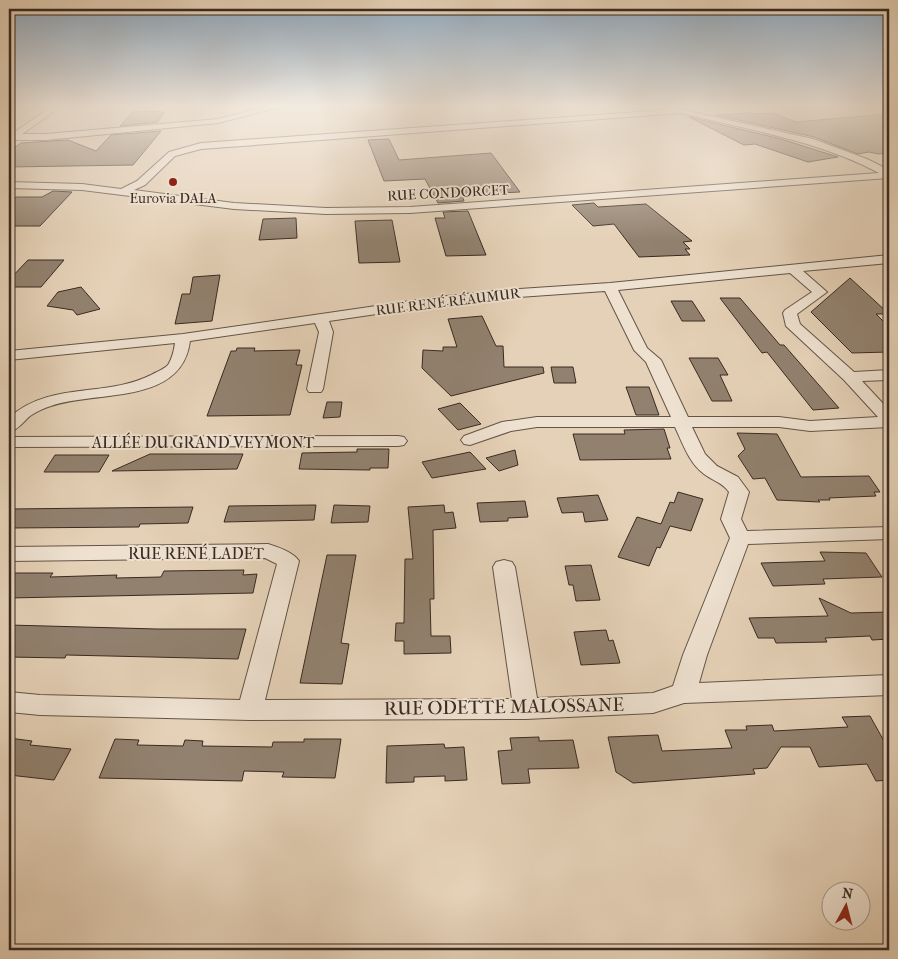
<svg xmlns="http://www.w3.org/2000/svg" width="898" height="959" viewBox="0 0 898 959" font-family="'IM FELL French Canon',serif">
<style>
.building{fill:#92816f;stroke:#392a22}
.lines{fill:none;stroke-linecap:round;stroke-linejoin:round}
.minor-casing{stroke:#645447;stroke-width:2}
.minor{fill:#eee1d0;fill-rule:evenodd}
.poi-dot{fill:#8f2418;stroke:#eee1d0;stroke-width:2}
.labels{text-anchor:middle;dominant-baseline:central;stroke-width:4;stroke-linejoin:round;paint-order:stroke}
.far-street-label{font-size:14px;fill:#392a22;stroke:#eee1d0}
.far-poi-label{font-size:14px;fill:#392a22;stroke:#eee1d0}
.street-label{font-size:16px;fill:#392a22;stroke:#eee1d0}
.near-street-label{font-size:19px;fill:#392a22;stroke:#eee1d0}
</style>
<rect width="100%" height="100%" fill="#e5d1b7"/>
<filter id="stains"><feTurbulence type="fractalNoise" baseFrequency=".004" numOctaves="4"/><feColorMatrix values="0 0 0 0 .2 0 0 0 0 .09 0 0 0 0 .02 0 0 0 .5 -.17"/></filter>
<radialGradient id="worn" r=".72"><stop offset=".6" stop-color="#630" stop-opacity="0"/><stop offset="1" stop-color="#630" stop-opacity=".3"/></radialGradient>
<g class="building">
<polygon points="133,112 151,111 164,112 158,122 120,126"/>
<polygon points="750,113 755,114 772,113 796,122 889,114 889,153 878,154 869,152 858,154 814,137 716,115"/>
<polygon points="689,117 781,139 838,157 808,162 755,144 744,145"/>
<polygon points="161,131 133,165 9,167 9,151 21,143 68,140 96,151 111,135"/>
<polygon points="389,139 399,160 491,153 520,192 462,195 464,201 438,203 425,179 384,181 368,140"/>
<polygon points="53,191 72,192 40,226 9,226 9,204 16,197 42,197"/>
<polygon points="594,203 598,207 646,204 692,241 683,242 690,249 685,249 690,255 639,257 614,224 593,226 572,205"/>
<polygon points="468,211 486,255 446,256 435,218 445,218 443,212"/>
<polygon points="296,218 297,238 259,240 263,219"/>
<polygon points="392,220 400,262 359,263 355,221"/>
<polygon points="28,260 64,260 41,287 9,287 9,280"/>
<polygon points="220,275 212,321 175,324 182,294 190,294 193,277"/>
<polygon points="850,278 889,314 876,314 889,327 889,352 852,353 811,312"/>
<polygon points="81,287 100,309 77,315 73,310 47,306 58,292"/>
<polygon points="720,298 740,298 780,345 784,345 839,408 813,410 767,352 762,353"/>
<polygon points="671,301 692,301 705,321 682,321"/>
<polygon points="482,316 496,346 503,346 504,367 543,367 544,373 451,396 422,368 423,350 443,351 443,347 457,347 448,319"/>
<polygon points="237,348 255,348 254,351 300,350 296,365 302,365 290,415 207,416 231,351 236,351"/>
<polygon points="689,358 718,358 728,375 720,375 732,401 712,401"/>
<polygon points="551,367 573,367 576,383 554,383"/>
<polygon points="626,387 649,387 659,415 636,415"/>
<polygon points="327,402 342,402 340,417 323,418"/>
<polygon points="460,403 481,424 458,430 438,409"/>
<polygon points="664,429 670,448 667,448 671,459 580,460 573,434 625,434 624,430"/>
<polygon points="737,433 777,434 801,477 869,476 880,492 874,492 876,496 829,498 830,500 818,500 820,502 777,500 765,478 753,479 738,456 745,449"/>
<polygon points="357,449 389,449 388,468 370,468 370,470 299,469 302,453 357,452"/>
<polygon points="515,450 518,465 499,471 486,458"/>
<polygon points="470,452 486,469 432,478 422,462"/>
<polygon points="150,454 243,454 237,469 112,471"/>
<polygon points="55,455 109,455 99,472 44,472"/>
<polygon points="678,492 703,499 691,531 670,526 660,548 657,547 649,566 618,557 637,517 661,524 670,502 674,503"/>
<polygon points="598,495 608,520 585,522 583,512 562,513 557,498"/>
<polygon points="525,501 528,517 508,518 508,521 480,522 477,503"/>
<polygon points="316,505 314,520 224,522 229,506"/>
<polygon points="334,505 370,506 368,522 331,523"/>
<polygon points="444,505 445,513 453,512 456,528 433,530 434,599 430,599 431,636 450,636 451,653 404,654 404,641 395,641 396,623 404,623 405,559 413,559 408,507"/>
<polygon points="193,507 188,523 140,524 139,527 9,528 9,509"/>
<polygon points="820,552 866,553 882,577 823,579 825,584 773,586 761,563 825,561"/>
<polygon points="327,555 356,555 341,643 349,644 342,684 300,683"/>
<polygon points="591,565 600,600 576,601 573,585 569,585 565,566"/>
<polygon points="244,570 243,575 257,574 253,593 9,598 9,573 53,573 50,577 117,575 116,578 161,577 164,571"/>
<polygon points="819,598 851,613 889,612 889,639 872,640 870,636 825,638 827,642 776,643 774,638 758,638 749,618 828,616"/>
<polygon points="9,625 157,629 246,629 238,659 66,655 65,658 9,657"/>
<polygon points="606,630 609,641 613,640 620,663 581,665 574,632"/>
<polygon points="870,716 889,750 889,780 876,781 867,764 819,767 810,747 781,747 767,768 753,769 755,774 633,783 616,772 608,737 658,735 662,751 732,748 725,730 747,730 746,726 772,725 774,731 848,727 842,717"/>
<polygon points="539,737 539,741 573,740 579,768 528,769 530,783 502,784 498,751 512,750 510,738"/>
<polygon points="9,738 32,741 30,745 71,749 54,780 9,775"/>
<polygon points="115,739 139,740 137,745 183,746 185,740 203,741 202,746 272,747 273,742 304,742 304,739 341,739 335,778 282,777 284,772 244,771 242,781 99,778"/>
<polygon points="444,744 445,748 464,747 467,780 445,781 445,776 414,777 414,782 386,783 387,746"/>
</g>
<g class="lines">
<g class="minor-casing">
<g id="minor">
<polygon points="52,106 62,106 22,134 46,134 218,119 269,106 284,106 218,123 46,140 9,140 9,136"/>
<path d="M666 106 813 139 867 159 889 170V178L410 213 326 214 234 209 82 190 9 188V182L82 184 121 189 137 181 169 152 201 143 667 110ZM681 113C748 130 817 140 879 173L410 207 326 208 234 203 134 190 145 185 175 156 201 149Z"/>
<path d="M889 255V263L803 271 827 292 797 314 800 324 854 372 889 370V380L862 381 889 410V427L810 431 779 427H692L705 454 717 466 738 477 749 492 741 519 747 531 889 527V539L748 544 707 655 699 683 889 675V695L684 703 653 713 526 719 250 720 40 715 9 712V692L40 695 240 700 277 564 265 558 9 561V547L268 544C278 547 293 552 299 561L265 700 512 699 493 567 496 562 504 560 512 562 515 567 537 698 653 693 673 686 683 655 730 538 721 519 729 492C722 482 713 481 704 474 689 463 683 444 675 427H537L511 431 470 445 464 444 461 440 464 436 502 422 537 417H671L646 362 634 350 605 291 503 298 438 305 329 321 333 332 323 389 321 392H309L307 389 319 332 315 323 190 341C182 406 96 390 51 406 44 408 36 412 30 416 23 422 18 430 9 432V418C49 381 105 398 151 375 156 372 163 370 168 365 172 359 174 350 175 343L9 360V351L183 334 438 297 503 290 610 283ZM790 273 812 292 785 310 783 313 786 326 844 380 878 417 810 421 779 417H688L661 360 647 348 618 290Z"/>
<polygon points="398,436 404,437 407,441 404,445 398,446 9,447 9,437"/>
</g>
</g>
<use href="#minor" class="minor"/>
</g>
<linearGradient id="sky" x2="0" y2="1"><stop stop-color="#8fa9c0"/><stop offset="0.44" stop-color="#f3eadf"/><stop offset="1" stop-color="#f3eadf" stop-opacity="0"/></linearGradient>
<rect width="898" height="241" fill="url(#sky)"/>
<circle class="poi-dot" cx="173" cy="182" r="5"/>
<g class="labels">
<g class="far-street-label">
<text transform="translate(448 193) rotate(-3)">RUE CONDORCET</text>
<text transform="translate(448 302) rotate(-7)">RUE RENÉ RÉAUMUR</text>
</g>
<g class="far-poi-label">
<text x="173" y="198">Eurovia DALA</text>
</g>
<g class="street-label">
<text x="203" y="442">ALLÉE DU GRAND VEYMONT</text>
<text x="196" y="553">RUE RENÉ LADET</text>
</g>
<g class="near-street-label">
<text transform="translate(504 707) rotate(-1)">RUE ODETTE MALOSSANE</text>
</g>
</g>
<rect width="898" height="959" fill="none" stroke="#e5d1b7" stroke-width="30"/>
<rect x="10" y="10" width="878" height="939" fill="none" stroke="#392a22" stroke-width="2.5"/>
<rect x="15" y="15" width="868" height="929" fill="none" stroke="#392a22"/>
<g transform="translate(846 906) rotate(7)"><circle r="24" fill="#eee1d0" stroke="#a6988a"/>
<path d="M0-4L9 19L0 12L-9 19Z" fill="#8f2418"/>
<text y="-8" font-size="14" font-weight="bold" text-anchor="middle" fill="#392a22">N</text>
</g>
<rect width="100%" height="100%" filter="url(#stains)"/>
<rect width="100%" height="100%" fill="url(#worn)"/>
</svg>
